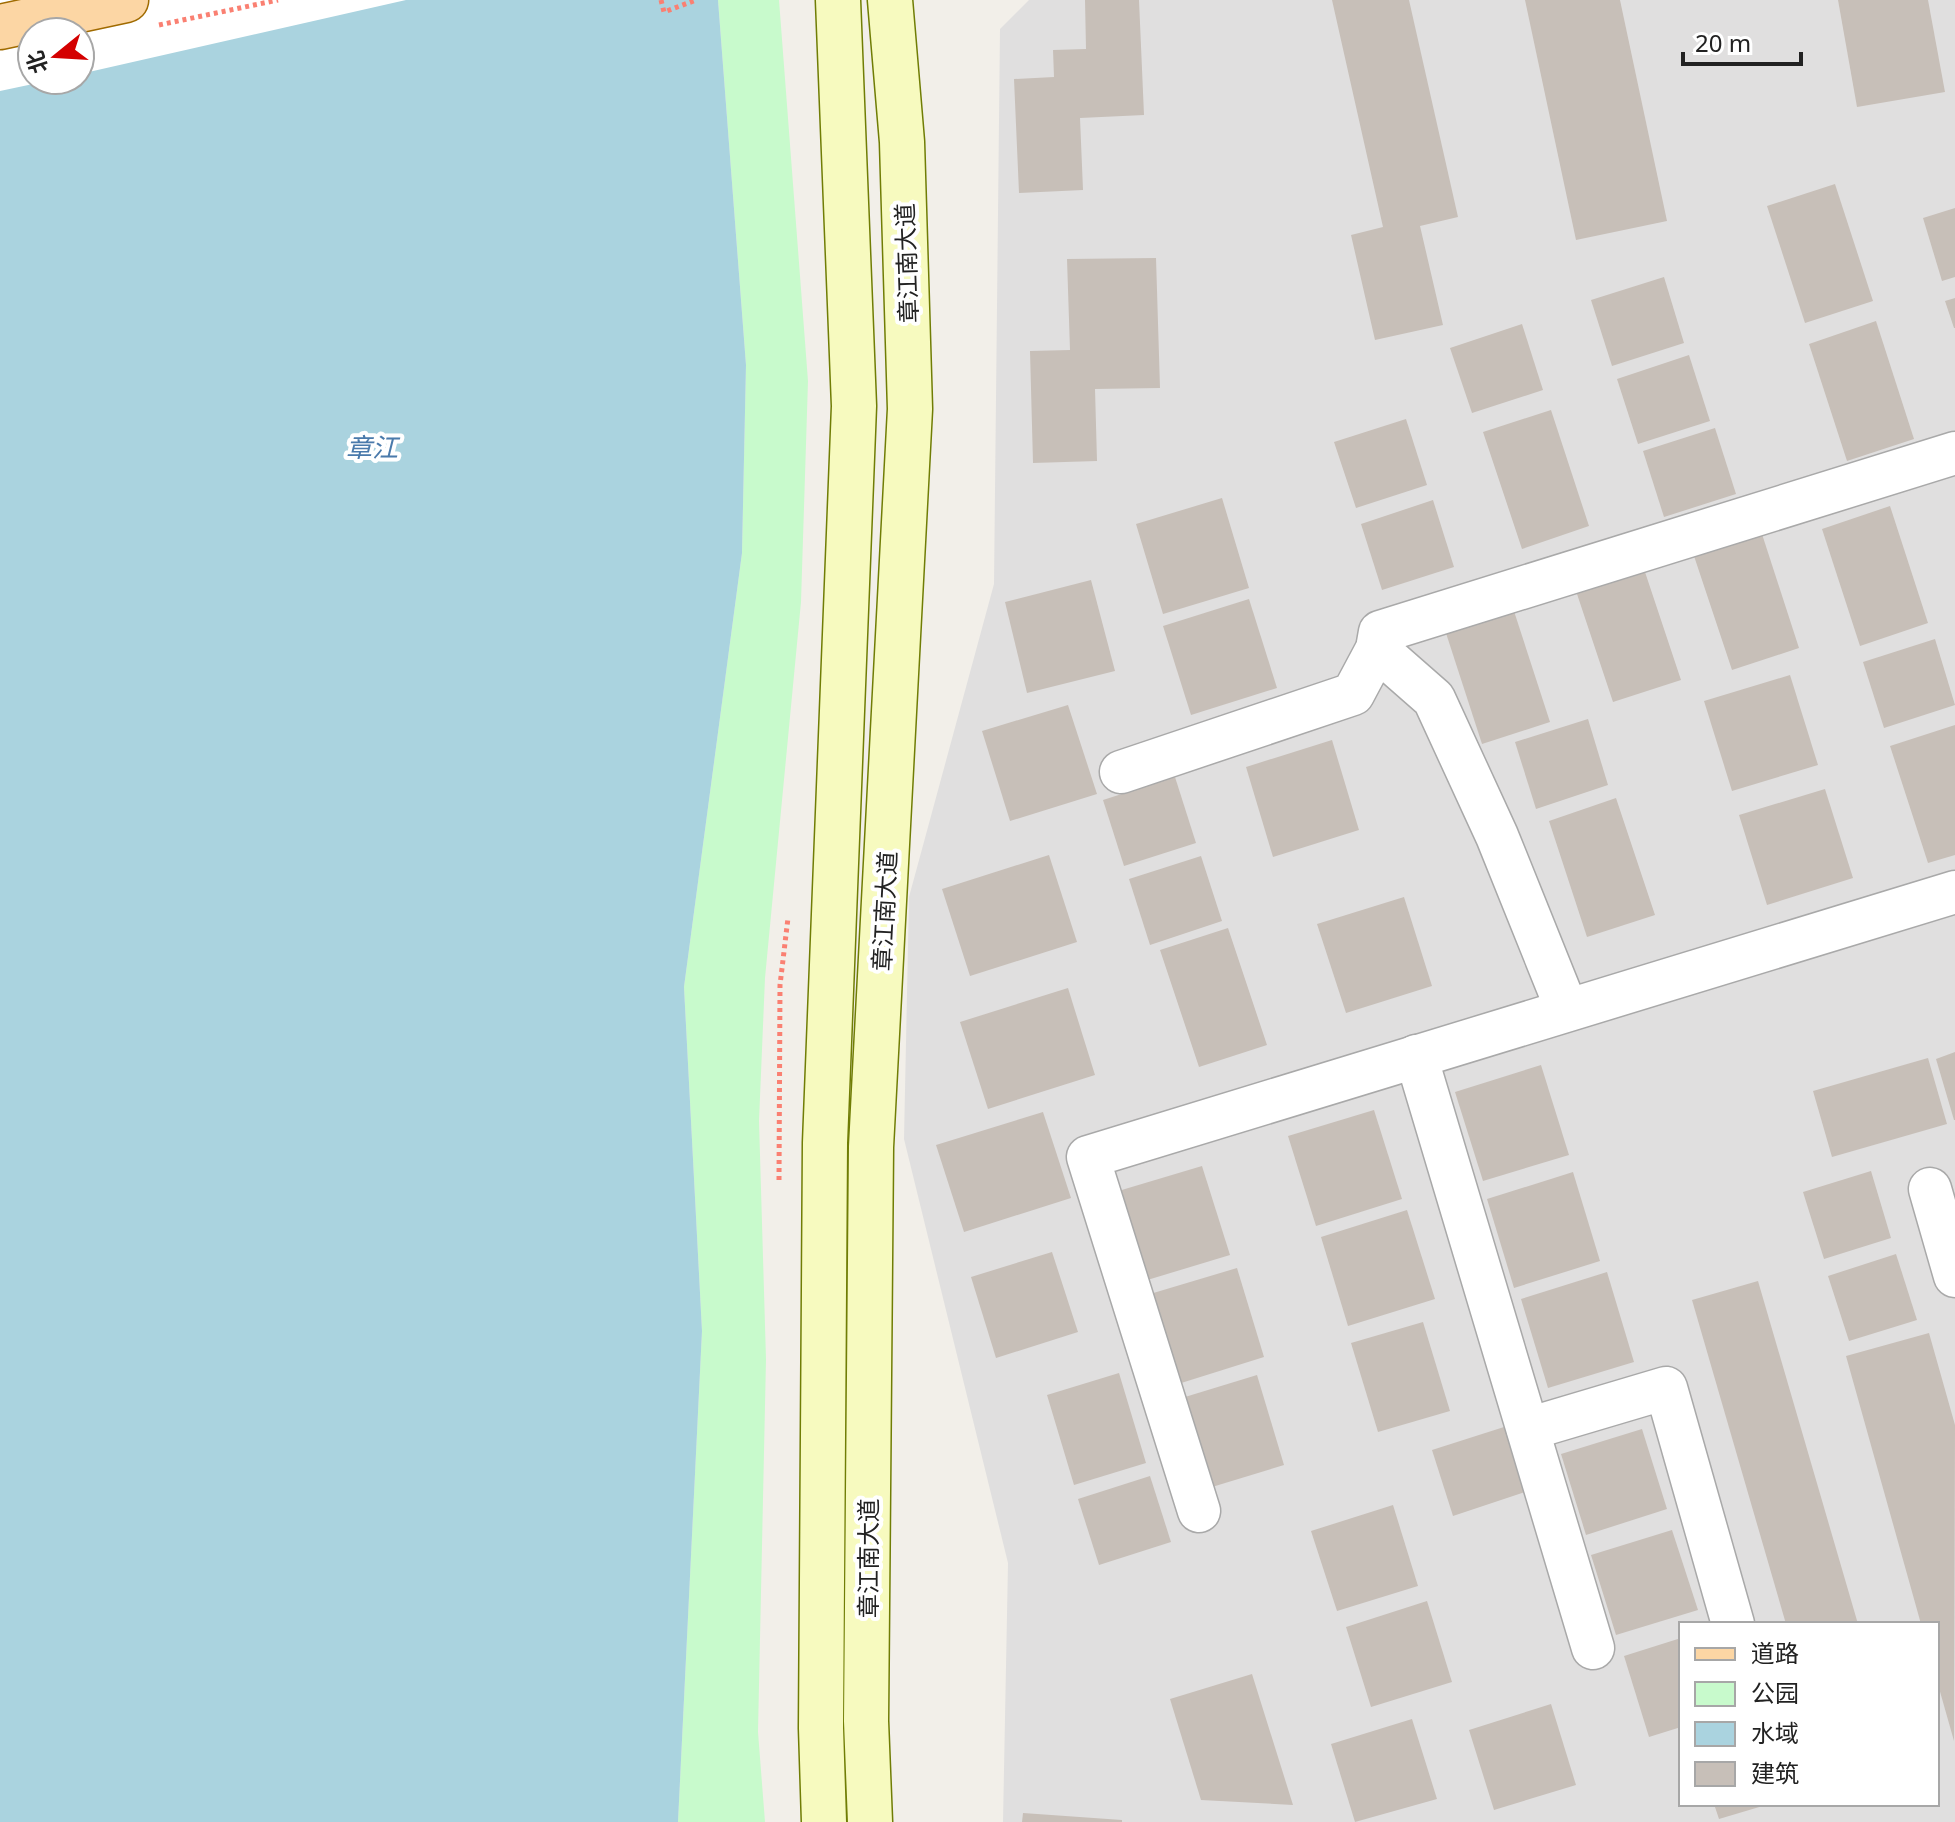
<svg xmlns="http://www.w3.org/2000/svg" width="1955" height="1822" viewBox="0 0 1955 1822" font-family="'Noto Sans','Noto Sans SC',sans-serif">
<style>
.residential{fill:#e0dfdf;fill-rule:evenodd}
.park{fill:#c8facc}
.water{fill:#aad3df;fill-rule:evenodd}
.pier{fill:#fff}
.building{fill:#c7bfb8}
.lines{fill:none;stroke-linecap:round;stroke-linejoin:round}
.minor-casing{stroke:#a9a9a9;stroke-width:45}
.secondary-casing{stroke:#707d05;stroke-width:47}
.primary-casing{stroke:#a06b00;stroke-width:47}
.path{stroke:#fa8072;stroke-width:5;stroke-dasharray:4 4;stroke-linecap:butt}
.minor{stroke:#fff;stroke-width:42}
.secondary{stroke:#f7fabf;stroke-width:44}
.primary{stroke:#fcd6a4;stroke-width:44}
.labels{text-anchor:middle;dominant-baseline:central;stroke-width:8;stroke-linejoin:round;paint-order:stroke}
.street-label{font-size:24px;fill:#222;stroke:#fff}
.water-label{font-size:26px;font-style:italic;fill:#4a7aab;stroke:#fff}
</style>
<rect width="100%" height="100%" fill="#f2efe9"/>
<path class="residential" d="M1029 0H1955V1822H1003L1008 1563 904 1139 909 897 994 584 1000 29ZM1681 1624H1937V1804H1681Z"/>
<polygon class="park" points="718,0 779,0 808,381 801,602 765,978 759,1121 766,1359 758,1732 765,1822 678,1822 702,1331 684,987 742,553 746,365"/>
<path class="water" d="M0 0H718L746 365 742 553 684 987 702 1331 678 1822H0ZM32 32H80V80H32Z"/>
<polygon class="pier" points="0,0 406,0 80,74 80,32 32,32 32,80 52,80 0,91"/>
<g class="building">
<polygon points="1085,0 1139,0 1144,115 1080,118 1083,190 1019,193 1014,79 1054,77 1053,50 1086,49"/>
<polygon points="1332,0 1409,0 1458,217 1420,226 1443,325 1375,340 1351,235 1383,227"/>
<polygon points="1525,0 1620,0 1667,221 1576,240"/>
<polygon points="1838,0 1928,0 1945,92 1857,107"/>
<polygon points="1835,184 1873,301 1805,323 1767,206"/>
<polygon points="1955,208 1955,277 1942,281 1923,218"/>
<polygon points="1156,258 1160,388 1095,389 1097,461 1033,463 1030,351 1070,350 1067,259"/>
<polygon points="1664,277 1684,343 1612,366 1591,300"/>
<polygon points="1955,298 1955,328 1954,328 1945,301"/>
<polygon points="1876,321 1914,439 1847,461 1809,344"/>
<polygon points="1522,324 1543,390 1472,413 1450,348"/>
<polygon points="1689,355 1710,421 1638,444 1617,379"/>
<polygon points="1551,410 1589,526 1522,549 1483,432"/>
<polygon points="1406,419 1427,485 1356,508 1334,442"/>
<polygon points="1715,428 1736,494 1664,517 1643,451"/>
<polygon points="1222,498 1249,588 1163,614 1136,524"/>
<polygon points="1433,500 1454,567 1382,590 1361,524"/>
<polygon points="1890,506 1928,623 1860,646 1822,529"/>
<polygon points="1761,531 1799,648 1732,670 1693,553"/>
<polygon points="1642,563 1681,680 1613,702 1574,585"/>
<polygon points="1091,580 1115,671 1027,693 1005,602"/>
<polygon points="1249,599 1277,688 1191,715 1163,626"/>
<polygon points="1512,605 1550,722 1482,744 1444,627"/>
<polygon points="1935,639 1955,705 1884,728 1863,662"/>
<polygon points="1790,675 1818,765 1732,791 1704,701"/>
<polygon points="1068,705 1097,794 1010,821 982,731"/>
<polygon points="1588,719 1608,785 1536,809 1515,742"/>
<polygon points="1955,725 1955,855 1928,863 1890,746"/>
<polygon points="1332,740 1359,830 1273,857 1246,767"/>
<polygon points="1175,777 1196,843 1124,866 1103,800"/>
<polygon points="1825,789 1853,878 1767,905 1739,815"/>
<polygon points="1616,798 1655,915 1587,937 1549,821"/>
<polygon points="1049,855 1077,942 970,976 942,889"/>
<polygon points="1201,856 1222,921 1150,945 1129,879"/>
<polygon points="1404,897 1432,986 1346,1013 1317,924"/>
<polygon points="1228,928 1267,1045 1199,1067 1160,950"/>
<polygon points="1068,988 1095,1075 988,1109 960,1022"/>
<polygon points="1955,1052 1955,1120 1954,1120 1936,1059"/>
<polygon points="1928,1058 1947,1124 1832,1157 1813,1091"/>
<polygon points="1541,1065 1569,1155 1483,1181 1455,1092"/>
<polygon points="1374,1110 1402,1199 1316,1226 1288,1136"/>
<polygon points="1043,1112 1071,1198 964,1232 936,1145"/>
<polygon points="1202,1166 1230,1255 1144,1281 1115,1192"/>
<polygon points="1871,1171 1891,1238 1824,1259 1803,1192"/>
<polygon points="1573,1172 1600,1261 1514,1288 1487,1199"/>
<polygon points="1407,1210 1435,1299 1348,1326 1321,1237"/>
<polygon points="1052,1252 1078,1332 996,1358 971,1277"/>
<polygon points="1896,1254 1917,1320 1849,1341 1828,1276"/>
<polygon points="1237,1268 1264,1357 1178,1384 1150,1294"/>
<polygon points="1607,1272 1634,1362 1548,1388 1521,1299"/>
<polygon points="1758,1281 1858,1624 1786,1624 1692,1300"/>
<polygon points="1423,1322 1450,1411 1378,1432 1351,1343"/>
<polygon points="1929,1333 1955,1425 1954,1741 1937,1681 1937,1624 1921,1624 1846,1356"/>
<polygon points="1119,1373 1146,1463 1074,1485 1047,1395"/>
<polygon points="1257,1375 1284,1465 1212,1487 1185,1397"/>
<polygon points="1504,1427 1525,1492 1453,1516 1432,1450"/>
<polygon points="1642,1429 1667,1509 1586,1535 1561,1454"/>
<polygon points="1150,1476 1171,1542 1099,1565 1078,1499"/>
<polygon points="1393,1505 1418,1586 1337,1611 1311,1531"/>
<polygon points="1672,1530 1698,1610 1616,1635 1591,1555"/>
<polygon points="1427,1601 1452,1682 1371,1707 1346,1627"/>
<polygon points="1681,1638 1681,1727 1649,1737 1624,1656"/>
<polygon points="1252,1674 1293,1805 1201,1800 1170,1699"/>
<polygon points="1551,1704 1576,1785 1494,1810 1469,1730"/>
<polygon points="1412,1719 1437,1799 1355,1822 1331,1744"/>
<polygon points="1714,1804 1766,1804 1766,1805 1719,1819"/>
<polygon points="1023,1813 1122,1820 1122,1822 1022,1822"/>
</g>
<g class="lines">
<g class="minor-casing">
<g id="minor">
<polyline points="1377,649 1434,699 1497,836 1567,1010"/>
<polyline points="1121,772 1353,694 1377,649 1380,632 1955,453"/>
<polyline points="1416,1056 1593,1648"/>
<polyline points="1930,1189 1955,1276"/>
<polyline points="1528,1429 1666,1388 1733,1624"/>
<polyline points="1199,1511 1088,1157 1955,892"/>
</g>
</g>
<g class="secondary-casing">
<g id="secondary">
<polyline points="824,1822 821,1728 825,1143 854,406 838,0"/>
<polyline points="870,1822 866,1721 871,1147 910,409 902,142 890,0"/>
</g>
</g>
<g class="primary-casing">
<polyline id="primary" points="0,27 126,0"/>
</g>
<g class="path">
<polyline points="661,0 664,12 696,0"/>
<polyline points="159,25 278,0"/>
<polyline points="779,1180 780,985 788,918"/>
</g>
<use href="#minor" class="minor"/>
<use href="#secondary" class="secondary"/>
<use href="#primary" class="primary"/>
</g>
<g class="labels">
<g class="street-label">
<text transform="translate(906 263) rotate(-92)">章江南大道</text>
<text transform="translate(884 911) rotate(-87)">章江南大道</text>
<text transform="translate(867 1558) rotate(-90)">章江南大道</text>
</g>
<g class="water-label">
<text x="372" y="447">章江</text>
</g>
</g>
<rect x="1679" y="1622" width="260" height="184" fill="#ffffff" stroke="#a7a7a7" stroke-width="2"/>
<rect x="1695" y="1648" width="40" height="12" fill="#fcd6a4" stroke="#a7a7a7" stroke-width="2"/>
<text x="1751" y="1662" font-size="24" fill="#222222">道路</text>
<rect x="1695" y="1682" width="40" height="24" fill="#c8facc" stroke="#a7a7a7" stroke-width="2"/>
<text x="1751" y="1702" font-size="24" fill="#222222">公园</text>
<rect x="1695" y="1722" width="40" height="24" fill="#aad3df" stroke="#a7a7a7" stroke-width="2"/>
<text x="1751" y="1742" font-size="24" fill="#222222">水域</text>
<rect x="1695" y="1762" width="40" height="24" fill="#c7bfb8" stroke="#a7a7a7" stroke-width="2"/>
<text x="1751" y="1782" font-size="24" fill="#222222">建筑</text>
<g transform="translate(56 56) rotate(252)"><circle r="38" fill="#ffffff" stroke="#a7a7a7" stroke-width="2"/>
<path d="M0-6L14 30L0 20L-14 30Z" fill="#d40000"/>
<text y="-12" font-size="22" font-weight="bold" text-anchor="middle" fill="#222222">北</text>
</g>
<path d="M1683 52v12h118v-12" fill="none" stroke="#222222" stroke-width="4"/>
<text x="1695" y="52" font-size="24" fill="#222222" stroke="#ffffff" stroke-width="6" paint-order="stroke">20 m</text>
</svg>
